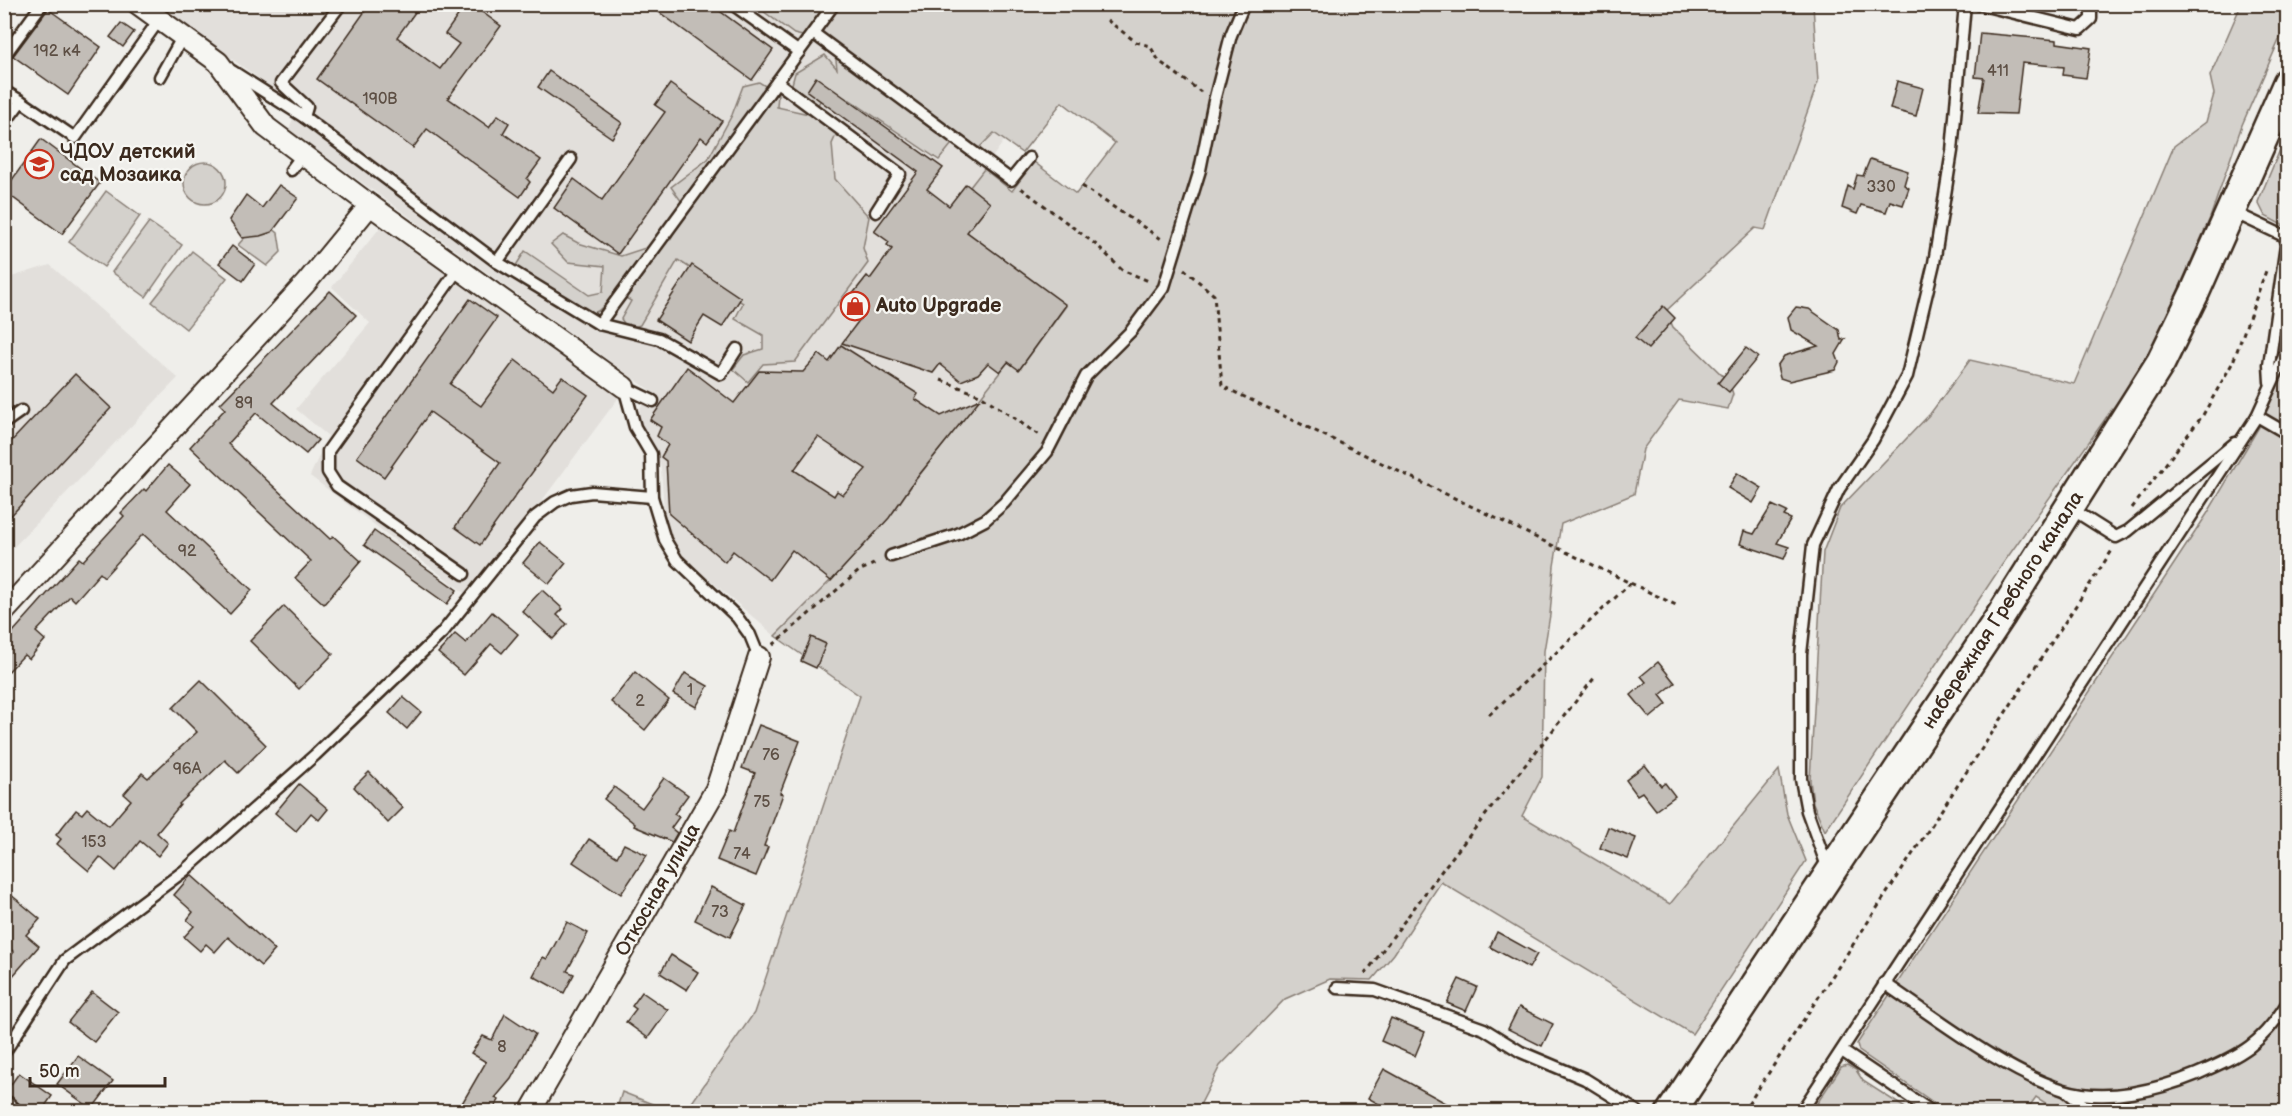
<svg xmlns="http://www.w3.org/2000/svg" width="2292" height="1116" viewBox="0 0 2292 1116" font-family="'Balsamiq Sans',sans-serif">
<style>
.built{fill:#e2dfdb}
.green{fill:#d4d1cc;stroke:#887e75;stroke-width:1.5}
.building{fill:#c2bdb7;stroke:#3b2a1e;stroke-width:1.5;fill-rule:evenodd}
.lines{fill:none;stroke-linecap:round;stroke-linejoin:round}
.lane-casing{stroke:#3b2a1e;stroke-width:15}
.street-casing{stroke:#3b2a1e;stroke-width:24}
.secondary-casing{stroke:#3b2a1e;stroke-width:33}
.path{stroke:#3b2a1e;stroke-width:3;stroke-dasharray:4.5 4.5;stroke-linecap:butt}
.lane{stroke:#f6f6f2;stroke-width:10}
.street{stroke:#f6f6f2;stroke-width:20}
.secondary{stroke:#f6f6f2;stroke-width:28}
.labels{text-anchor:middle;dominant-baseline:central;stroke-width:4.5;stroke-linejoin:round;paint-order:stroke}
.number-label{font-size:16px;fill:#5d4f44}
.poi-label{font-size:20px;font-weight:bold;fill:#3b2a1e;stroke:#f6f6f2;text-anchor:start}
.street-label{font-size:20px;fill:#3b2a1e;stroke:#f6f6f2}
</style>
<rect width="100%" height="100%" fill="#efeeea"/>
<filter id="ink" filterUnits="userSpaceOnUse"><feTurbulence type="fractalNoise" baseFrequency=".0167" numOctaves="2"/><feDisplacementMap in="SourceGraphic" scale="12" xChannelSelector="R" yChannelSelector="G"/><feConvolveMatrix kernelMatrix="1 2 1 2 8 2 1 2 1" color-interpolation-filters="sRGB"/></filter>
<g filter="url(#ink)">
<g class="built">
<polygon points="157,5 1101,5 971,187 990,203 1066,305 1019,370 1008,362 914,482 894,511 843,568 775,636 683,557 670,535 664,510 661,468 653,446 638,416 640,408 651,391 289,130 297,106"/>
<polygon points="383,224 622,393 541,502 466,594 310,476 328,436 296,409 370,323 332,287"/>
<polygon points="50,265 178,378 5,556 5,279"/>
</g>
<g class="green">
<polygon points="755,5 1813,5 1818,82 1765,230 1755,228 1666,311 1673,327 1729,382 1733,394 1728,409 1679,400 1643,449 1634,494 1561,524 1554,566 1550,615 1544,651 1542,777 1522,816 1670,904 1779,770 1787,814 1806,861 1692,1034 1441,882 1394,954 1372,980 1330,979 1285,999 1220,1066 1197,1111 1140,1111 1136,1108 1116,1112 686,1111 754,1013 860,696 775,636 843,568 894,511 914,482 1008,362 1020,369 1066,306 967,232 990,203 970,187 984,169 1012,191 1034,162 1076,194 1115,143 1062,102 1022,153 994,133 979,148 959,135 939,160 850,100 824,93 818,105 841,124 832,144 835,179 869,217 863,248 868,263 795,362 763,364 748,382 733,369 744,355 763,349 763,335 735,319 743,303 678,260 640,325 628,329 621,319 631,301 617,293 598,311 585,316 515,267 525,251 589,295 603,292 605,266 568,262 551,244 563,235 578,243 621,256 670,240 687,209 671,187 708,159 732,115 743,86 759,82 778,94 777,107 809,114 811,102 791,88 795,73 825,55 837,69 834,43 794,34"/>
<polygon points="2241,5 2287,5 2287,22 2242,125 2210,218 2149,357 2002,565 1825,831 1813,803 1810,780 1823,552 1840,508 1930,414 1970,360 2074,384 2174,146 2206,122 2214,94 2210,76"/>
<polygon points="2287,133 2288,219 2284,226 2265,216 2258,202"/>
<circle cx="205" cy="183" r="21"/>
<polygon points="106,191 140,216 104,267 69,242"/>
<polygon points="261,219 278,233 281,252 267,266 238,245"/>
<polygon points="149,222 182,245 146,297 112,272"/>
<polygon points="192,251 227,278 186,329 152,302"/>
<polygon points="2287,366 2287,1111 2058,1111 2036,1097 2026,1111 1946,1111 1859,1051 1857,1044 2207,514 2259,427"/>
<polygon points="1847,1065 1856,1070 1863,1081 1910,1111 1812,1111 1841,1067"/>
<polygon points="622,1092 670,1111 616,1111"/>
</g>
<g class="building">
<polygon points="370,4 421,4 397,37 440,69 459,44 445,34 466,4 471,4 501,26 448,98 489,127 498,115 509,123 503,133 541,160 527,179 530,182 520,197 427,129 413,148 317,79"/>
<polygon points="648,4 710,4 773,50 752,80"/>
<polygon points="48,9 101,47 68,95 13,56"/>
<polygon points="121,23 134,32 123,47 110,37"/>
<polygon points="1980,33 2057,40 2057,43 2091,48 2086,78 2063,75 2064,67 2022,63 2016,114 1978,113 1984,78 1975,77"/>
<polygon points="549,71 622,123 612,138 538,87"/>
<polygon points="816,77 943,168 927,189 949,206 966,184 990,203 967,232 1066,305 1019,370 1008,362 1000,372 988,363 978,374 961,381 940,364 933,373 842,343 860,319 844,305 867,276 870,279 892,249 887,245 889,242 874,231 918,172 807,91"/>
<polygon points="1897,81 1923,88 1916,116 1890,109"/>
<polygon points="670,84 722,121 707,142 701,137 618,254 554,208 574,179 602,200 665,112 655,105"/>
<polygon points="41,139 100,183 62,234 4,191"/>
<polygon points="1870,159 1908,171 1904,185 1909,188 1903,205 1890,201 1886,212 1861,205 1857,214 1842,208 1848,186 1853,189 1857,175 1863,176"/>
<polygon points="279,185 298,198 272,232 260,236 242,238 229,220 246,195 262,208"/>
<polygon points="232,246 255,264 243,281 219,263"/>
<polygon points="692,265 741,298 722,327 704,316 688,341 656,320"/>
<polygon points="330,291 356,315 273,403 318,440 306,454 256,413 228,444 330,539 333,536 361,561 324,604 295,578 311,561 190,447 225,409 220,404"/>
<polygon points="470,299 497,318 450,384 481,406 515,360 553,389 562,377 588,395 480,545 455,527 500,463 430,412 384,477 357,457"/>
<polygon points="1663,306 1675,318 1648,349 1635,338"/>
<polygon points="1796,307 1809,309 1839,330 1841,340 1845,339 1836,354 1839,362 1835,370 1789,381 1780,378 1777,366 1784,356 1818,346 1791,330 1788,317"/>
<path d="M841 345 918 394 915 399 941 416 980 399 915 480 889 518 831 581 792 550 770 580 733 551 725 562 669 514 666 461 661 457 668 445 657 436 661 427 650 420 687 367 734 403 759 371 803 372 819 354 829 362ZM818 437 866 469 843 495 837 491 834 496 794 470Z"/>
<polygon points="1746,348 1758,357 1729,392 1718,383"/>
<polygon points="75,374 111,408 4,523 4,449"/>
<polygon points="168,465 190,484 167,510 252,590 230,614 143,534 104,577 100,573 75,601 70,596 36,632 45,640 29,659 24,655 4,676 4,642 79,558 83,561 124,516 121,513 144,489 146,491"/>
<polygon points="1737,473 1762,488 1753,503 1728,488"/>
<polygon points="1772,505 1787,512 1784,516 1791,519 1777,543 1789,547 1784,559 1740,544 1744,531 1754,534"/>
<polygon points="374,531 457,590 447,604 364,545"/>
<polygon points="540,542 566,563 549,584 523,563"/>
<polygon points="542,590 563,609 557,615 567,624 553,639 522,611"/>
<polygon points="284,606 333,654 299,689 250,641"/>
<polygon points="492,612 518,634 502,653 491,644 464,675 438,653 455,634 466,643"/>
<polygon points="811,637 826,644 816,668 801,661"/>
<polygon points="1658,662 1675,683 1660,695 1667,704 1650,718 1631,695 1646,682 1641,676"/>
<polygon points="635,672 669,700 645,730 611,702"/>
<polygon points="685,673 708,686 696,707 673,694"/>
<polygon points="201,680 266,745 238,773 225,760 179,804 180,805 157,833 168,843 158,856 140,841 116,871 100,857 89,871 57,844 61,839 56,835 76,810 82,814 87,808 109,826 131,800 124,794 142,773 148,778 197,732 173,708"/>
<polygon points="403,697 421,712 407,729 389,713"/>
<polygon points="759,725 800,741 780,793 783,794 764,846 768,847 756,876 717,860 729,831 733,833 755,773 742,768"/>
<polygon points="1645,765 1661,786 1665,783 1675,796 1656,810 1642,792 1637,795 1626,780"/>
<polygon points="369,772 403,808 388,823 354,787"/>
<polygon points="664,778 688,795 674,814 679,817 671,828 677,833 672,842 634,826 635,824 604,799 614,787 642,808"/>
<polygon points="299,784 328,809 319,820 311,813 296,831 275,813"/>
<polygon points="1608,827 1636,838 1628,859 1600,848"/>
<polygon points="589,839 617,857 624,844 647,855 621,894 573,862"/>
<polygon points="191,875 275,950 261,966 228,937 215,952 206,944 200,951 184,937 194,926 187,920 193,912 174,895"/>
<polygon points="711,887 746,905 730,937 695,920"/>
<polygon points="4,889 40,919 26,935 39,946 4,986 4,962 14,952 4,944"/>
<polygon points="567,922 588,933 567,971 574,974 564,993 533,976 543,957 547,959"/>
<polygon points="1497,932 1537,954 1529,968 1490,947"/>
<polygon points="671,955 698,972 687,990 660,973"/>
<polygon points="1459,979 1477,987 1466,1011 1447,1003"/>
<polygon points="92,992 118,1012 94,1042 68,1022"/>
<polygon points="642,992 668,1010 648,1038 626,1022 636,1009 632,1006"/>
<polygon points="1519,1007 1553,1024 1542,1046 1508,1029"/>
<polygon points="505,1014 535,1034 511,1079 495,1098 499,1100 492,1112 457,1112 486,1062 471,1053 483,1036 492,1040"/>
<polygon points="1391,1018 1425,1032 1415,1056 1381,1041"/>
<polygon points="78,1056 113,1081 92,1109 57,1084"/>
<polygon points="1384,1069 1462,1112 1393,1112 1368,1098"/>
<polygon points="19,1073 52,1096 41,1112 28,1112 12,1097 4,1094"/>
</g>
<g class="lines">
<g class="lane-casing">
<g id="lane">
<polyline points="732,4 799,52"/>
<polyline points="1978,4 2080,29 2091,19 2091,4"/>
<polyline points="813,33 1011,180 1029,158"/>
<polyline points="4,56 42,4"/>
<polyline points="232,71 304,117 497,262 571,159"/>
<polyline points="160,77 183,36"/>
<polyline points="777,82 900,174 876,212"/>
<polyline points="4,91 21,101"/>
<polyline points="304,117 307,107 281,83 341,4"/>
<polyline points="4,124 21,101 75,138 159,20"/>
<polyline points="291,170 303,154"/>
<polyline points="2233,212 2284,236 2286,245 2269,365 2270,382"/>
<polyline points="497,262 599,324 834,4"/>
<polyline points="459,268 328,451 328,472 337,486 464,574"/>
<polyline points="599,324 659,339 721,374 737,349"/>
<polyline points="624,387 635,427 651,454 652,497 665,540 677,560 737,617 750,635 759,657"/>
<polyline points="624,387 653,401"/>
<polyline points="2257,416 2288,434"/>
<polyline points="4,423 21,411"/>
<polyline points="2070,508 2116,537 2128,531 2235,443"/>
<polyline points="891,556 958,534 985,520 1004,503 1047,452 1086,376 1131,331 1164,287 1200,170 1214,101 1231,35 1244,4"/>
<polyline points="1828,869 1807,811 1801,779 1801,654 1813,545 1839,489 1873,440 1907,376 1934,263 1952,151 1965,4"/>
<path d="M1884 983C1936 1018 2005 1072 2064 1090 2106 1103 2158 1090 2197 1074 2243 1054 2261 1045 2288 1002"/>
<polyline points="1337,988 1375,990 1484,1029 1521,1052 1585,1079 1638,1112"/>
<polyline points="1842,1051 1932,1112"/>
<polyline points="4,1053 65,960 184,871 315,755 442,633 535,517 555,502 571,495 592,492 652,497"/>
<polyline points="2066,1091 2092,1112"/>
<polyline points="1801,1112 2257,416 2288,348"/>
</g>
</g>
<g class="street-casing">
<g id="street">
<polyline points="138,4 218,62 266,127 370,205 624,387"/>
<polyline points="4,612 306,283 370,205"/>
<polyline points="4,1106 11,1112"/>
<polyline points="530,1112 716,789 759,657"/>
</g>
</g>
<g class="secondary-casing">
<polyline id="secondary" points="1671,1112 2002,614 2161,362 2195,292 2288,82"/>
</g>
<g class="path">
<polyline points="1107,20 1136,42 1150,46 1159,61 1201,92"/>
<polyline points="1082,186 1163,240"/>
<polyline points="1021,188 1099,247 1122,270 1151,282"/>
<polyline points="1184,269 1214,295 1222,386 1678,606"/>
<polyline points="941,380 982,396 1040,436"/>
<polyline points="2132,508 2203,415 2233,362 2267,268"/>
<polyline points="773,645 859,571 878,562"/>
<polyline points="1489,715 1631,583"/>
<polyline points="1365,974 1446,865 1595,677"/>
<polyline points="1743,1112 2113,549"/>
</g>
<use href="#lane" class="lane"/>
<use href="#street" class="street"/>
<use href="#secondary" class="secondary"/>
</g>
</g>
<defs>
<g id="school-ring" transform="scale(1.5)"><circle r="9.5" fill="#f6f6f2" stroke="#c8321e" stroke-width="1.5"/><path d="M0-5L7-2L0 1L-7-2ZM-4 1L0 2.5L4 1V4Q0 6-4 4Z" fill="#c8321e"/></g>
<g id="shop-ring" transform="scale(1.5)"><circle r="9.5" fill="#f6f6f2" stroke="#c8321e" stroke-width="1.5"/><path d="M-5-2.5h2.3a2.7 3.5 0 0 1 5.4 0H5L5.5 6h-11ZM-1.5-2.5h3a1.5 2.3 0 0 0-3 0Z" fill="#c8321e"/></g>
</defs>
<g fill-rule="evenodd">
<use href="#school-ring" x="39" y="164"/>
<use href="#shop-ring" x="855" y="306"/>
</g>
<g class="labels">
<g class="number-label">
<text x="57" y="51">192 к4</text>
<text x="1998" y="71">411</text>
<text x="380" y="99">190В</text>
<text x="1881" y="187">330</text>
<text x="244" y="403">89</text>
<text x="187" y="551">92</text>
<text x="690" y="690">1</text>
<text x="640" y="701">2</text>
<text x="771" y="755">76</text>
<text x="187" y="769">96А</text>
<text x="762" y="802">75</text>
<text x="94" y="842">153</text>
<text x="742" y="854">74</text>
<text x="720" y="912">73</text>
<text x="502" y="1047">8</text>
</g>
<g class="poi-label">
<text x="60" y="152">ЧДОУ детский<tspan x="60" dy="23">сад Мозаика</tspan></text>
<text x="876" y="306">Auto Upgrade</text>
</g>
<g class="street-label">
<text transform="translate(2003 610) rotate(-57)">набережная Гребного канала</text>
<text transform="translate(658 890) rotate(-60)">Откосная улица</text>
</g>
</g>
<rect width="2292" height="1116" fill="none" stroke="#f6f6f2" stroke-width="24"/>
<rect x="12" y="12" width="2268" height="1092" fill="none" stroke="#3b2a1e" stroke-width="2" filter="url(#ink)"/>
<path d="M30 1077v9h135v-9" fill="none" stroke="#3b2a1e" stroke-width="3"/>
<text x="39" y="1077" font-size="18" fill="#3b2a1e" stroke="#f6f6f2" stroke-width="4.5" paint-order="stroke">50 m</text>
</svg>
